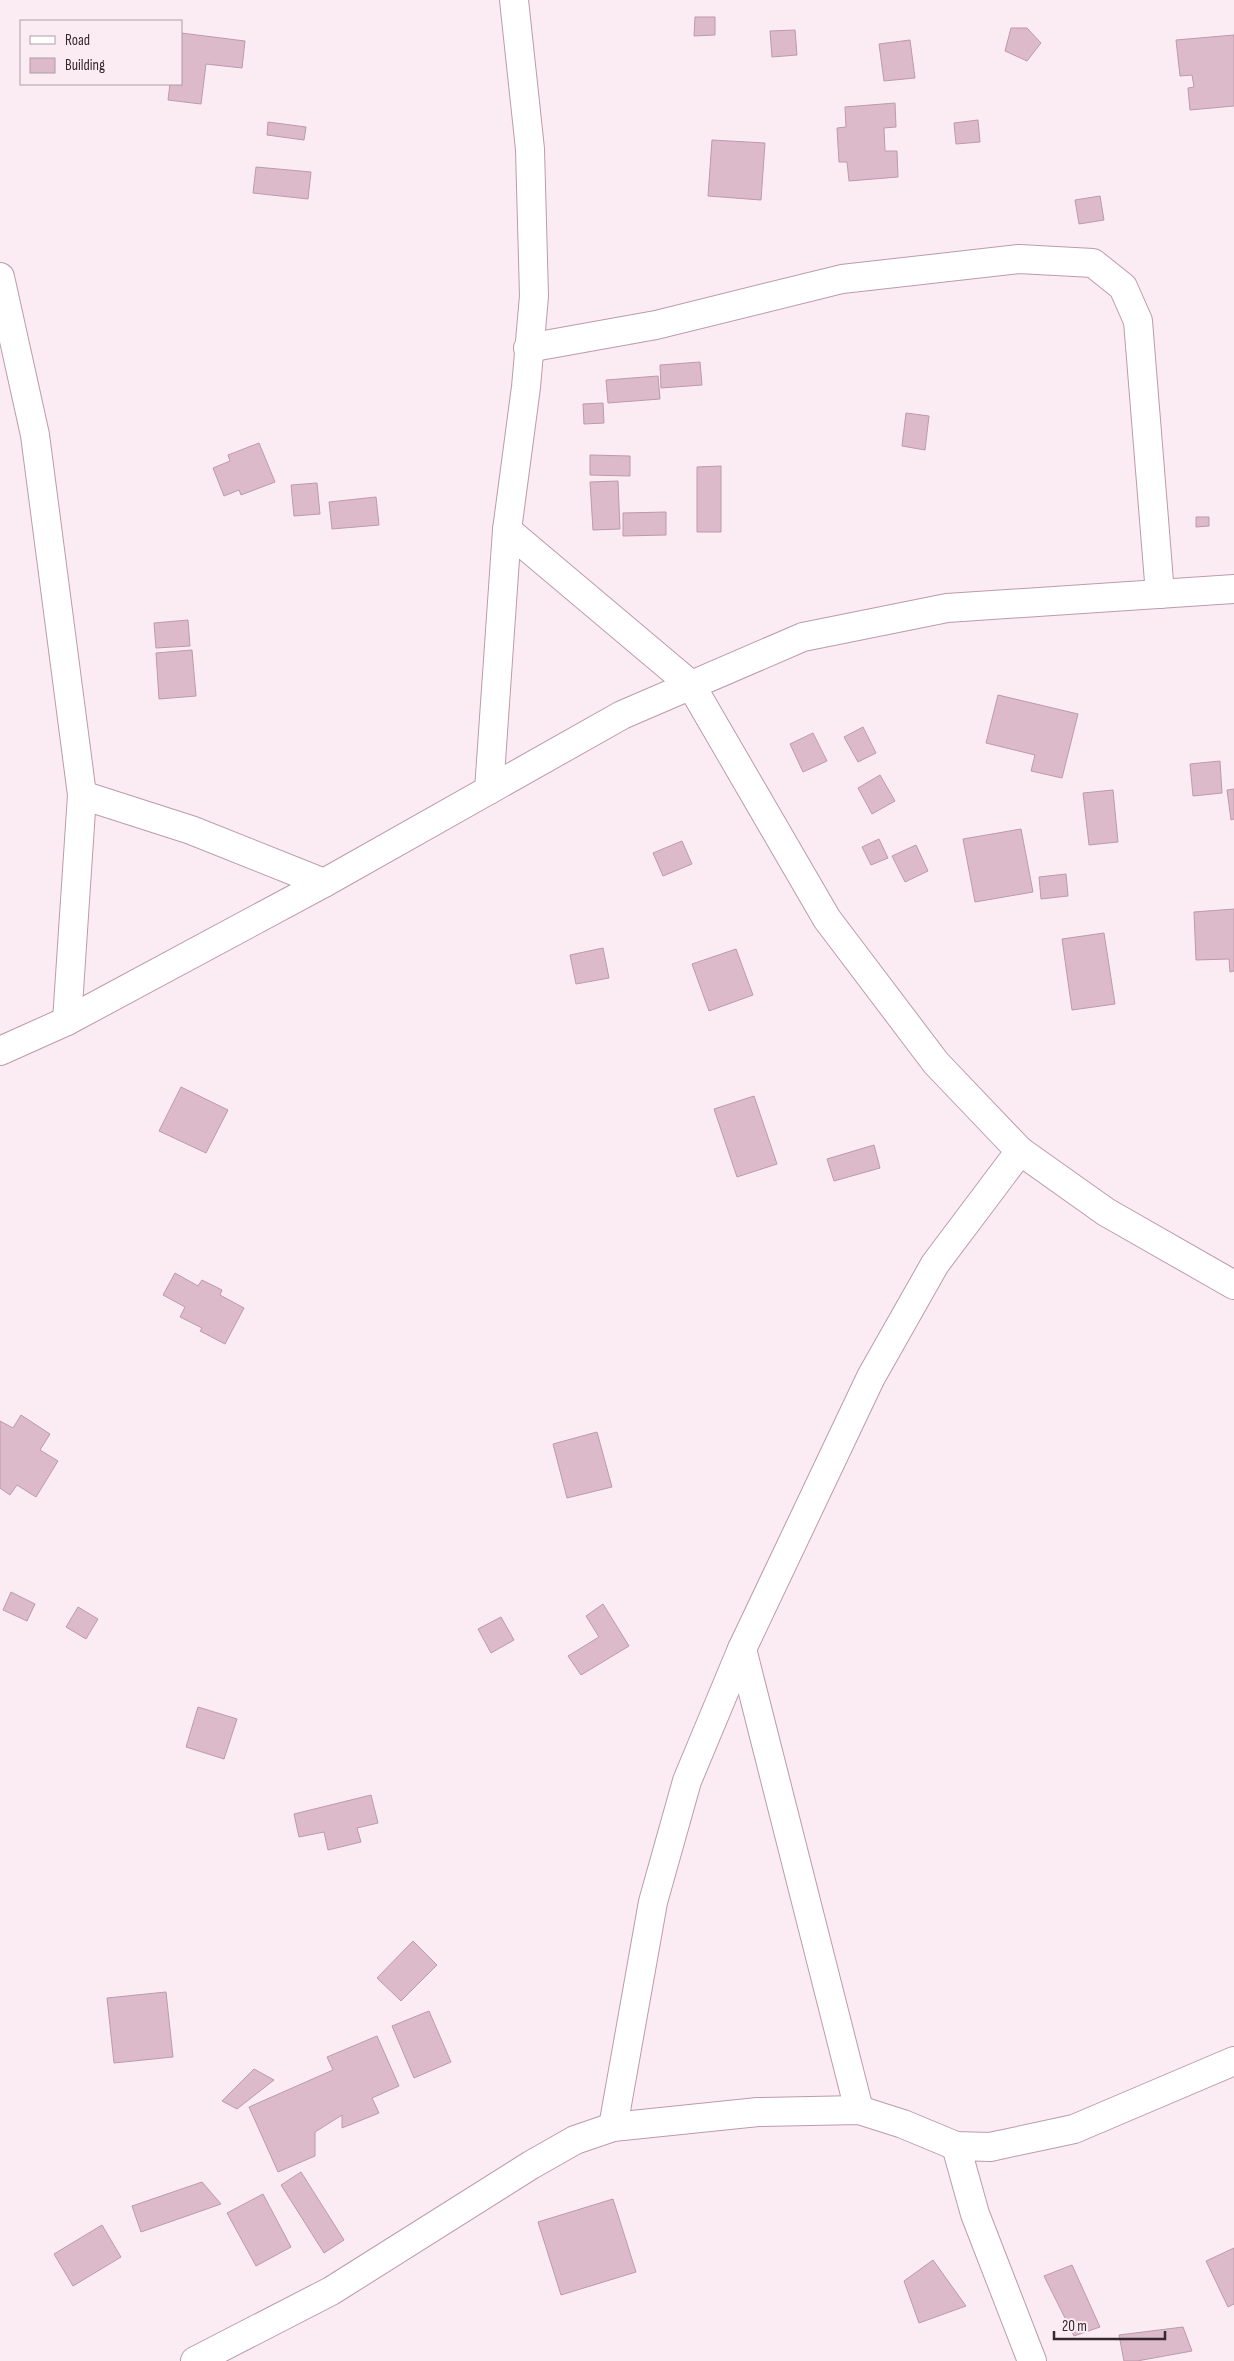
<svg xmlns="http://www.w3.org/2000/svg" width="1234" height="2361" viewBox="0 0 1234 2361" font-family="'Sofia Sans Condensed',sans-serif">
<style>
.building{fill:#ddbaca;stroke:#bc9aaa}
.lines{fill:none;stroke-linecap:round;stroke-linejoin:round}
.street-casing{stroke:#bc9bab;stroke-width:30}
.street{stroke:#fff;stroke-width:28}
</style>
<rect width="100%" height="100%" fill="#fbecf3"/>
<g class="building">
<polygon points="695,17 715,17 715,35 694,36"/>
<polygon points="1011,28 1027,28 1041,43 1027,61 1005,51"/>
<polygon points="795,30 797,55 772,57 770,31"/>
<polygon points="181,33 245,41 242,68 206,64 201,104 168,100 170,84 181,84"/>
<polygon points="1234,35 1234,106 1190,110 1188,88 1194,87 1192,75 1180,76 1176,40"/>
<polygon points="910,40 915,78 884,81 879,44"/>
<polygon points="895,103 896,127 884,128 885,151 897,151 898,177 849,181 847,162 839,162 837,128 846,127 845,107"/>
<polygon points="978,120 980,142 956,144 954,123"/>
<polygon points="268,122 306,127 304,140 267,135"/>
<polygon points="712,140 765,143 761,200 708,196"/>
<polygon points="256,167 311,172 308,199 253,193"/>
<polygon points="1100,196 1104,220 1079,224 1075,200"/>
<polygon points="700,362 702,385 661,388 660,365"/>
<polygon points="658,376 660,399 608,403 606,380"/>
<polygon points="603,403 604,423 584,424 583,404"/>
<polygon points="906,413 929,416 925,450 902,446"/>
<polygon points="259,443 275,482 241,495 239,490 224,496 213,468 230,461 228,455"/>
<polygon points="590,455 630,456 630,476 590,475"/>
<polygon points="721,466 721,532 697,532 697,467"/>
<polygon points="618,481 620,529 593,530 590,482"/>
<polygon points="317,483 320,514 294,516 291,485"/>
<polygon points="376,497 379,525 332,529 329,502"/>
<polygon points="666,512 666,535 623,536 623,513"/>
<polygon points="1196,517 1209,517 1209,526 1196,527"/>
<polygon points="188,620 190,646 156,648 154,623"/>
<polygon points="192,650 196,696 159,699 156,653"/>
<polygon points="998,695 1078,714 1062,778 1031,771 1035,755 986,743"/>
<polygon points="863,727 876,753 858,762 844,737"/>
<polygon points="813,733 827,761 803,772 790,744"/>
<polygon points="1220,761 1222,793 1193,796 1190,764"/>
<polygon points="880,775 895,801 872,814 858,788"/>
<polygon points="1234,789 1234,819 1231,820 1227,790"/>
<polygon points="1113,790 1118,842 1089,845 1083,793"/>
<polygon points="1021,829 1033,892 975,902 963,839"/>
<polygon points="879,839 888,858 871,865 862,847"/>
<polygon points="682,841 692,864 663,876 653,853"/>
<polygon points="916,845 928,871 905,882 892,856"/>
<polygon points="1066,874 1068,896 1041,899 1039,877"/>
<polygon points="1234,909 1234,971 1230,972 1229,959 1196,960 1194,912"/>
<polygon points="1104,933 1115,1004 1072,1010 1062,939"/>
<polygon points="603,948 609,978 576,984 570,955"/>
<polygon points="736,949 753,995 709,1011 692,964"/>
<polygon points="181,1087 228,1110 206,1153 159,1131"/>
<polygon points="754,1096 777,1164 737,1177 714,1109"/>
<polygon points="874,1145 880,1168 834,1181 827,1159"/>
<polygon points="175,1273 198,1286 202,1280 222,1290 220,1295 244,1308 225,1344 200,1331 202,1328 180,1317 185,1307 163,1295"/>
<polygon points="21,1415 50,1434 40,1450 58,1461 36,1497 17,1485 10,1495 0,1488 0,1421 13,1428"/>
<polygon points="597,1432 612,1487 567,1498 553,1444"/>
<polygon points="11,1592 35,1604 27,1621 3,1610"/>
<polygon points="603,1604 629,1646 581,1675 568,1656 599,1637 586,1616"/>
<polygon points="78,1607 98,1619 86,1639 66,1627"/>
<polygon points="501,1617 514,1640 491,1653 478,1629"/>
<polygon points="198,1707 237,1719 224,1759 186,1747"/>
<polygon points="371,1795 378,1823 357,1828 361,1842 328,1850 324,1832 299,1837 294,1814"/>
<polygon points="413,1941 437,1965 401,2001 377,1978"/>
<polygon points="166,1992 173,2057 114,2063 107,1998"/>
<polygon points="429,2011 451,2062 414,2078 392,2026"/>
<polygon points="377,2036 399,2086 372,2098 379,2113 342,2128 342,2115 315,2132 315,2156 278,2172 249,2107 333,2070 327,2057"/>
<polygon points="254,2069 274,2080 237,2109 222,2101"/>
<polygon points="301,2172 344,2240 324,2253 281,2185"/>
<polygon points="202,2182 221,2204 141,2232 132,2206"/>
<polygon points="263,2194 291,2247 256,2266 227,2213"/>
<polygon points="613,2199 636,2272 561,2295 538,2222"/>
<polygon points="102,2225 121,2257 73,2286 54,2254"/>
<polygon points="1234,2248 1234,2304 1228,2307 1206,2261"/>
<polygon points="933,2260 966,2306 919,2323 904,2281"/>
<polygon points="1072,2265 1100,2327 1074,2336 1044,2276"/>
<polygon points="1183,2327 1192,2351 1137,2361 1124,2361 1119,2335"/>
</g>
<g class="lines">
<g class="street-casing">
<g id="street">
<polyline points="0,277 35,435 82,795 67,1021"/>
<polyline points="528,348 656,325 842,279 1019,259 1093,263 1123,287 1138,321 1160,594"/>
<polyline points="507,530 691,685 827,919 936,1063 1020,1151 1106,1212 1234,1285"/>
<polyline points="489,790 507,530 526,387 534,296 530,149 514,0"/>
<polyline points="82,795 191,830 324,883"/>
<polyline points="0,1051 67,1021 324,883 622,715 803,637 947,608 1234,589"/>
<polyline points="742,1649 859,2110"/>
<polyline points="613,2127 653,1902 687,1781 742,1649 871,1377 935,1264 1020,1151"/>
<polyline points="956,2146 975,2214 1032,2361"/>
<polyline points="195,2361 331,2291 531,2165 575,2140 613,2127 758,2112 859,2110 903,2124 956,2146 990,2147 1074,2129 1234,2061"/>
</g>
</g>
<use href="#street" class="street"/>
</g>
<rect x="20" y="20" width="162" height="65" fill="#fbecf3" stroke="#ac9ea4"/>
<rect x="30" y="36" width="25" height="8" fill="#ffffff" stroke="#ac9ea4"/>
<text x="65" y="45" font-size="15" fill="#35282e">Road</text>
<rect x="30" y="58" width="25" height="15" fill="#ddbaca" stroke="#ac9ea4"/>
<text x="65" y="70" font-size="15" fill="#35282e">Building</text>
<path d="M1054 2331v8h111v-8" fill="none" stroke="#35282e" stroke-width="2.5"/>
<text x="1062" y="2331" font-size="15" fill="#35282e" stroke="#fbecf3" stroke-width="4" paint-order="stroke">20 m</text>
</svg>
